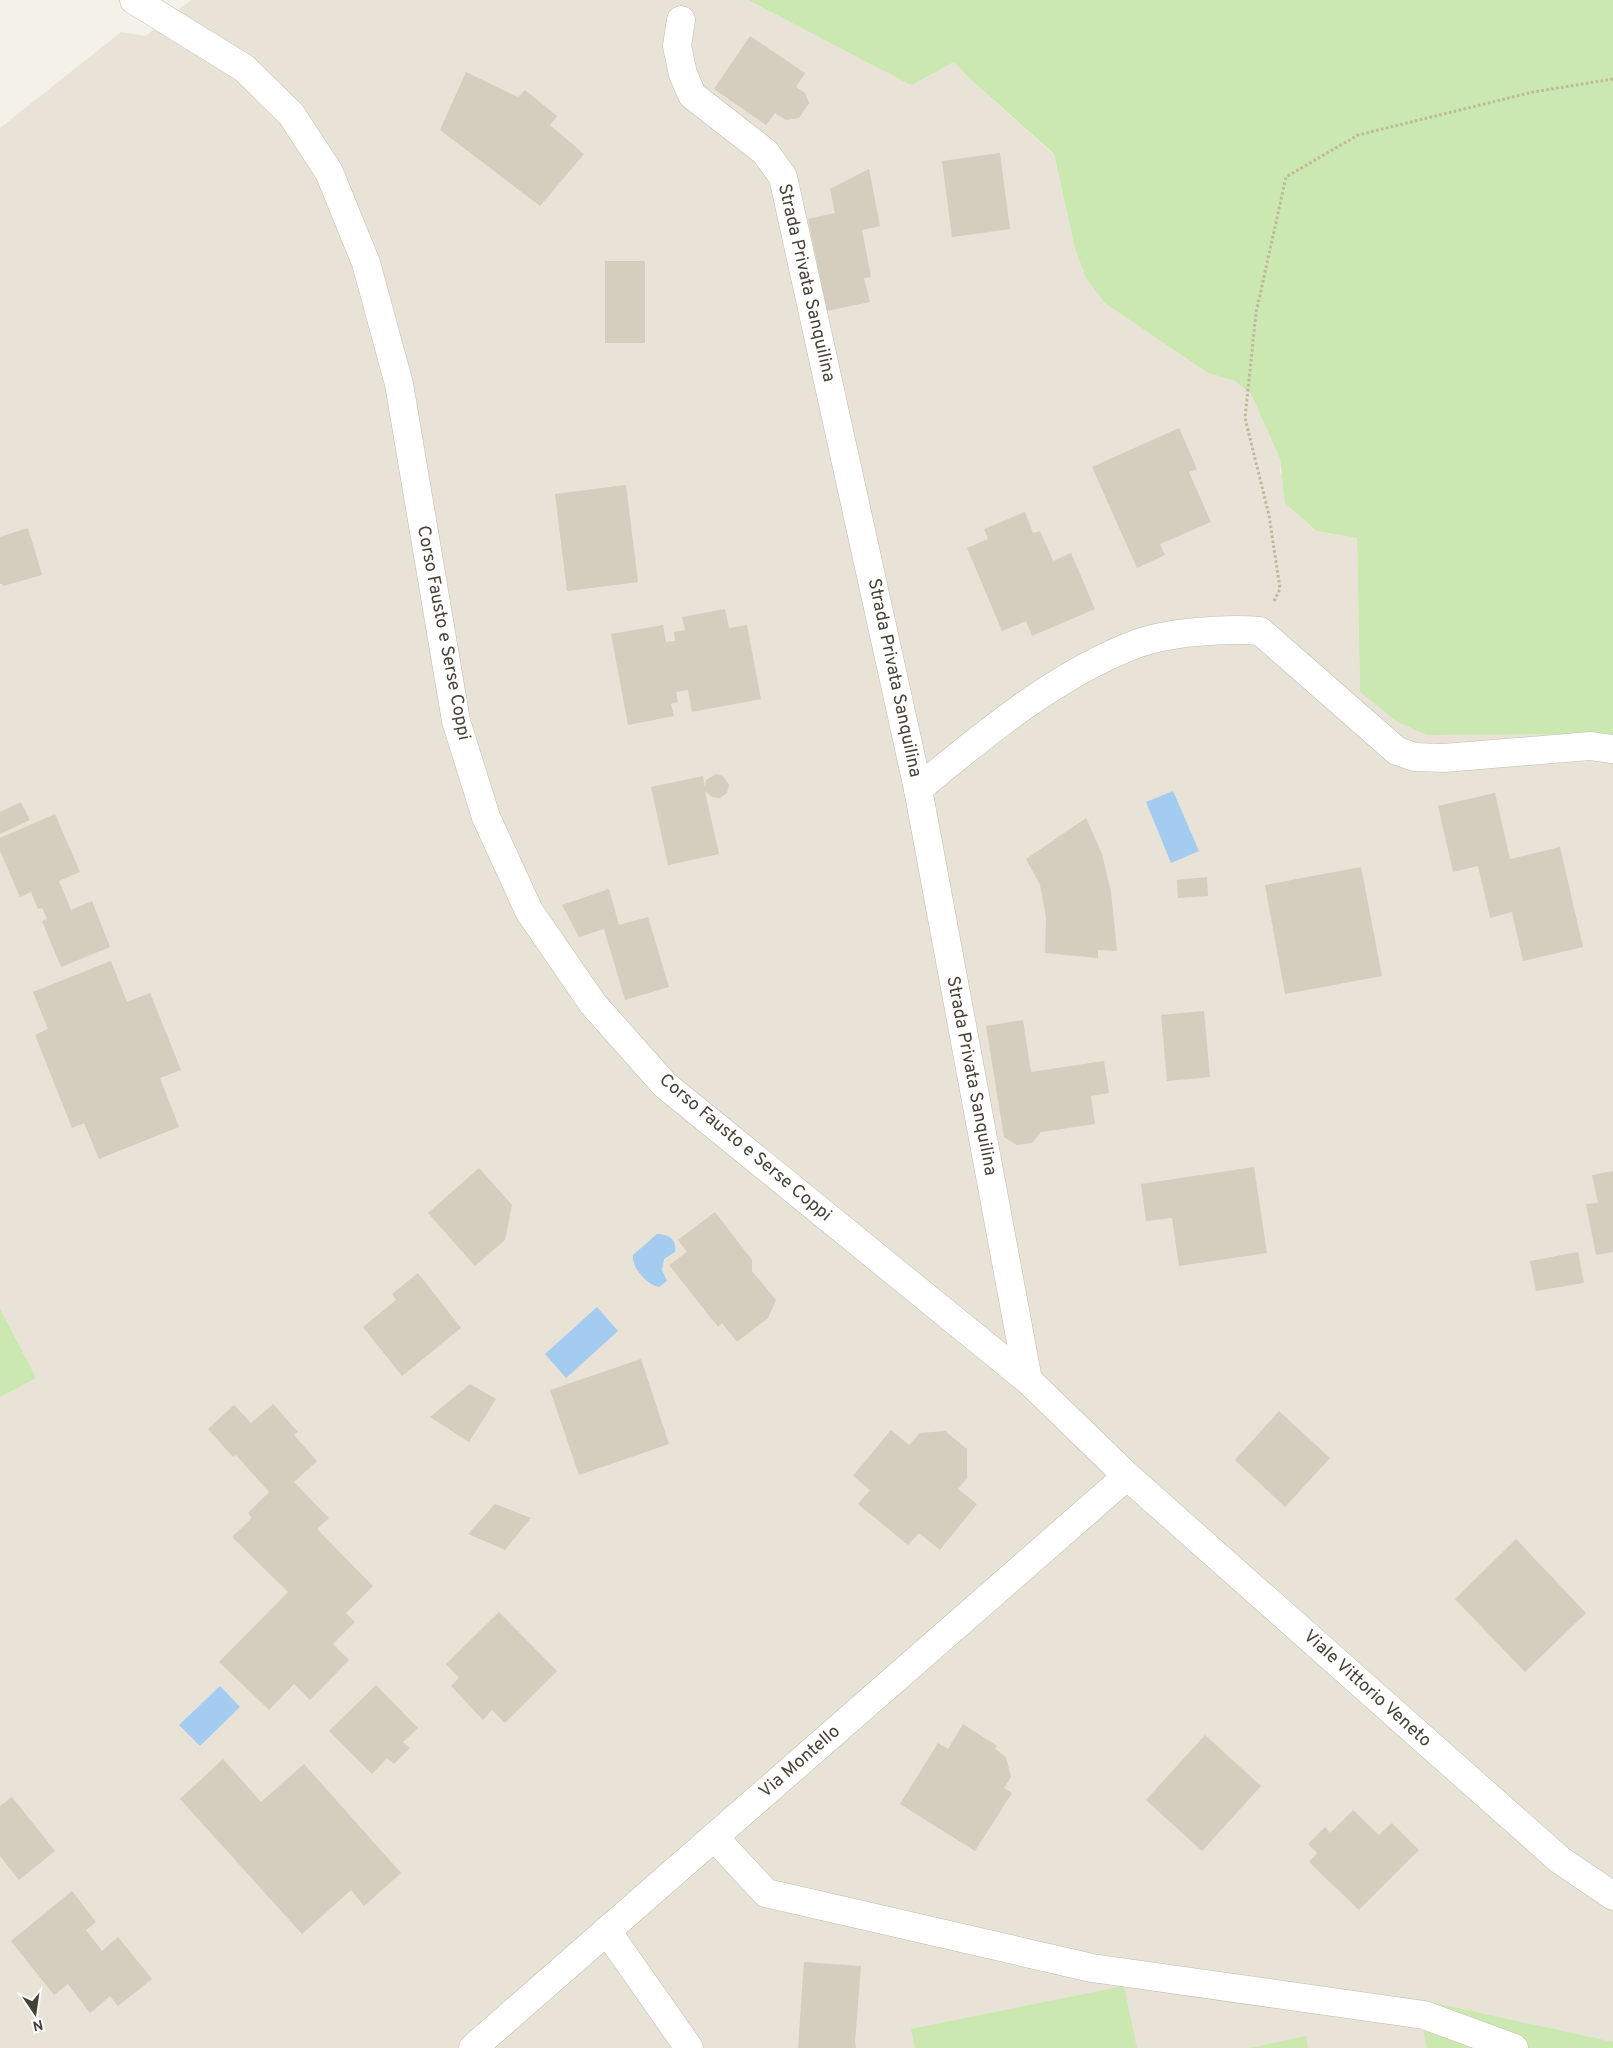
<svg xmlns="http://www.w3.org/2000/svg" width="1613" height="2048" viewBox="0 0 1613 2048" font-family="Overpass,sans-serif">
<style>
.residential{fill:#e8e3d6}
.green{fill:#cbe8b0}
.water{fill:#a4ccf0}
.building{fill:#d5cdbd}
.lines{fill:none;stroke-linecap:round;stroke-linejoin:round}
.minor-casing{stroke:#c2bcad;stroke-width:29}
.path{stroke:#c1b69b;stroke-width:3;stroke-dasharray:2.5 2.5;stroke-linecap:butt}
.minor{stroke:#fff;stroke-width:28}
.labels{text-anchor:middle;dominant-baseline:central;stroke-width:4.5;stroke-linejoin:round;paint-order:stroke}
.street-label{font-size:18px;fill:#474236;stroke:#fff}
</style>
<rect width="100%" height="100%" fill="#f4f1e8"/>
<polygon class="residential" points="191,0 748,0 911,84 954,62 969,78 1054,155 1075,249 1086,278 1173,349 1208,373 1235,381 1251,394 1280,459 1280,472 1317,531 1357,538 1360,692 1427,735 1611,734 1613,751 1613,2048 0,2048 0,128 121,32 146,36"/>
<g class="green">
<polygon points="748,0 1613,0 1613,751 1610,734 1427,735 1398,722 1360,692 1357,538 1317,531 1285,503 1280,459 1251,394 1235,381 1208,373 1105,303 1086,278 1075,249 1054,154 969,78 954,62 911,85"/>
<polygon points="0,1309 36,1378 0,1397"/>
<polygon points="1124,1986 1137,2048 915,2048 911,2029"/>
<polygon points="1417,1999 1613,2042 1613,2048 1427,2048"/>
<polygon points="1306,2036 1308,2048 1250,2048"/>
</g>
<g class="water">
<polygon points="1173,791 1199,851 1171,863 1146,802"/>
<path d="M657 1234C668 1234 677 1239 675 1252L664 1259 662 1270 667 1281 659 1287C647 1285 631 1267 633 1255Z"/>
<polygon points="597,1307 618,1331 566,1378 545,1354"/>
<polygon points="220,1686 240,1707 200,1746 179,1725"/>
</g>
<g class="building">
<polygon points="750,36 805,73 796,87 805,93 809,103 799,118 786,120 775,113 766,125 714,89"/>
<polygon points="466,72 518,97 525,90 557,116 550,125 584,154 540,206 440,130"/>
<polygon points="1000,153 1010,229 952,237 942,161"/>
<polygon points="869,169 880,226 862,230 871,277 864,278 870,302 827,311 808,219 835,213 830,189"/>
<rect x="605" y="261" width="40" height="82"/>
<polygon points="1179,428 1197,469 1189,472 1211,522 1160,544 1165,555 1137,568 1092,467"/>
<polygon points="626,485 638,582 567,591 555,494"/>
<polygon points="1025,512 1033,533 1040,531 1053,561 1071,553 1095,609 1032,636 1026,621 1002,631 967,548 988,539 984,529"/>
<polygon points="28,528 42,575 3,586 2,584 0,584 0,537"/>
<polygon points="725,609 729,628 747,625 761,699 692,712 688,690 676,692 678,702 671,704 674,716 628,725 611,634 663,625 666,642 675,641 674,632 685,630 682,617"/>
<polygon points="716,774 723,776 729,785 727,793 720,798 712,797 705,791 719,854 668,865 651,787 703,776 705,788 706,780"/>
<polygon points="1495,793 1510,859 1560,847 1583,947 1523,961 1512,912 1490,918 1478,866 1453,872 1438,806"/>
<polygon points="21,802 30,820 0,834 0,812"/>
<polygon points="55,814 80,872 59,881 71,910 92,901 110,947 61,967 42,921 47,919 42,908 38,909 31,892 20,897 0,851 0,838"/>
<polygon points="1086,818 1102,854 1111,892 1117,951 1098,950 1098,958 1045,953 1046,917 1040,885 1026,859"/>
<polygon points="1361,867 1382,976 1285,994 1265,885"/>
<polygon points="1207,877 1208,896 1178,898 1177,880"/>
<polygon points="609,889 619,925 648,917 669,987 625,1000 604,929 579,937 562,905"/>
<polygon points="111,961 127,1002 150,993 181,1070 160,1078 179,1127 99,1159 84,1123 72,1128 35,1035 48,1029 33,992"/>
<polygon points="1204,1011 1210,1077 1167,1081 1161,1015"/>
<polygon points="1023,1020 1031,1072 1104,1061 1109,1093 1091,1096 1095,1124 1041,1132 1032,1143 1017,1145 1004,1137 986,1026"/>
<polygon points="1254,1167 1267,1253 1179,1266 1172,1218 1146,1221 1141,1184"/>
<polygon points="479,1168 512,1205 505,1240 475,1266 428,1213"/>
<polygon points="1613,1171 1613,1252 1596,1255 1586,1204 1598,1203 1592,1175"/>
<polygon points="715,1212 752,1260 752,1271 776,1300 768,1318 737,1342 722,1323 718,1327 669,1265 687,1252 678,1240"/>
<polygon points="1578,1252 1584,1283 1536,1291 1530,1261"/>
<polygon points="418,1273 461,1328 402,1376 363,1327 396,1300 392,1294"/>
<polygon points="641,1359 669,1444 579,1475 550,1390"/>
<polygon points="470,1384 496,1399 469,1442 430,1417"/>
<polygon points="273,1404 298,1432 294,1435 317,1461 294,1482 329,1518 317,1529 373,1586 346,1613 355,1622 333,1644 349,1660 310,1700 294,1684 269,1710 219,1662 288,1592 232,1537 252,1518 248,1513 269,1492 236,1455 233,1457 208,1429 234,1405 251,1423"/>
<polygon points="1279,1411 1330,1458 1285,1507 1235,1460"/>
<polygon points="891,1430 909,1445 920,1433 945,1431 967,1449 967,1478 958,1489 977,1504 940,1550 919,1533 908,1545 858,1504 870,1490 853,1476"/>
<polygon points="495,1504 531,1518 505,1550 468,1534"/>
<polygon points="1516,1539 1586,1613 1525,1672 1455,1599"/>
<polygon points="499,1612 557,1671 505,1723 492,1710 483,1720 451,1686 459,1678 446,1664"/>
<polygon points="376,1685 418,1728 403,1742 410,1748 394,1764 387,1758 372,1774 329,1731"/>
<polygon points="963,1724 997,1746 995,1749 1006,1757 1011,1777 1004,1788 1012,1793 975,1851 900,1804 938,1743 948,1749"/>
<polygon points="1205,1735 1261,1786 1202,1851 1146,1800"/>
<polygon points="223,1759 261,1802 304,1764 401,1873 364,1906 351,1890 302,1934 180,1799"/>
<polygon points="12,1797 55,1851 19,1880 0,1856 0,1806"/>
<polygon points="1353,1810 1379,1835 1392,1823 1419,1850 1359,1910 1309,1862 1317,1853 1308,1844 1325,1827 1330,1833"/>
<polygon points="72,1891 96,1922 86,1930 102,1951 118,1937 152,1979 118,2006 110,1996 90,2013 68,1984 54,1995 11,1941"/>
<polygon points="804,1962 861,1966 855,2042 856,2048 798,2048"/>
</g>
<g class="lines">
<g class="minor-casing">
<g id="minor">
<polyline points="134,0 244,68 291,114 329,172 366,263 399,384 456,721 486,817 529,911 593,1004 665,1085 1028,1380 1127,1476 1560,1860 1613,1896"/>
<polyline points="681,20 677,46 683,74 692,95 765,152 783,177 918,789 1028,1380"/>
<path d="M918 789C983 735 1059 672 1139 643 1171 632 1227 628 1260 631L1397 751 1415 757 1444 758 1590 746 1613 749"/>
<polyline points="714,1837 766,1893 1092,1968 1424,2015 1514,2048"/>
<polyline points="607,1931 689,2048"/>
<polyline points="473,2048 1127,1476"/>
</g>
</g>
<polyline class="path" points="1274,601 1280,589 1269,515 1245,418 1256,313 1286,177 1358,135 1533,92 1613,79"/>
<use href="#minor" class="minor"/>
</g>
<g class="labels">
<g class="street-label">
<text transform="translate(806 283) rotate(77)">Strada Privata Sanquilina</text>
<text transform="translate(443 633) rotate(79)">Corso Fausto e Serse Coppi</text>
<text transform="translate(894 678) rotate(78)">Strada Privata Sanquilina</text>
<text transform="translate(971 1076) rotate(79)">Strada Privata Sanquilina</text>
<text transform="translate(745 1148) rotate(40)">Corso Fausto e Serse Coppi</text>
<text transform="translate(1367 1689) rotate(42)">Viale Vittorio Veneto</text>
<text transform="translate(800 1762) rotate(-41)">Via Montello</text>
</g>
</g>
<g transform="translate(35 2013) rotate(167)" stroke="#ffffff" stroke-width="4" paint-order="stroke">
<path d="M0-4L9 19L0 12L-9 19Z" fill="#474236"/>
<text y="-8" font-size="14" font-weight="bold" text-anchor="middle" fill="#474236">N</text>
</g>
</svg>
